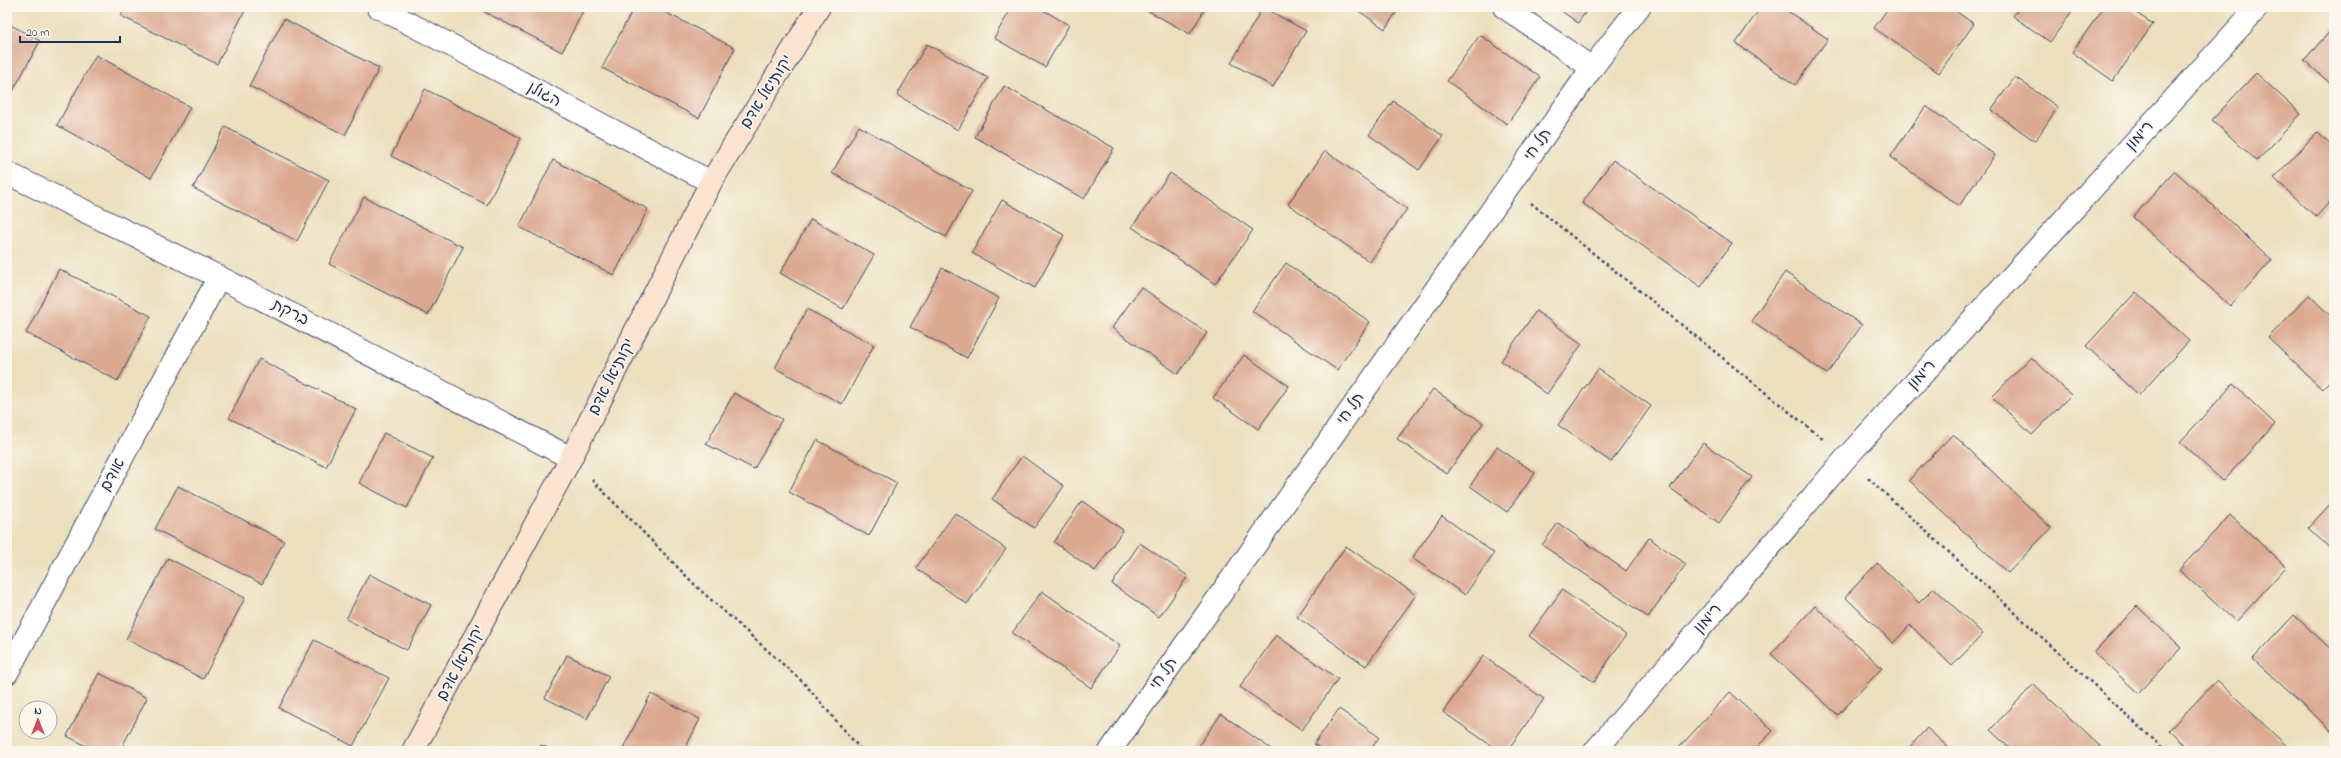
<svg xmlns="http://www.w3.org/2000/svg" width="2341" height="758" viewBox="0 0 2341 758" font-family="'Indie Flower','Playpen Sans Hebrew',sans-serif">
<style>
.building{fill:#dba890}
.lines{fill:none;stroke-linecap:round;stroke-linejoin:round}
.street-casing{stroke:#3a496c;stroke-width:24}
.secondary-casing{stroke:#3a496c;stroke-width:24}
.path{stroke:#3a496c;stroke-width:2.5;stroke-dasharray:3 3;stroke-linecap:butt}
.street{stroke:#fff;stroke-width:22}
.secondary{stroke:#fde4d1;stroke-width:22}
.labels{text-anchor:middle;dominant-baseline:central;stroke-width:3.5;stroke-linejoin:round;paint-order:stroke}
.street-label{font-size:16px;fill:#1b2f5e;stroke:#fbf7ec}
</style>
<rect width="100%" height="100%" fill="#fbf7ec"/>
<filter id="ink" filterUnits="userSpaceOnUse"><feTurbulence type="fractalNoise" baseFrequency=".025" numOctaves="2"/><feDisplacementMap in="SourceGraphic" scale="8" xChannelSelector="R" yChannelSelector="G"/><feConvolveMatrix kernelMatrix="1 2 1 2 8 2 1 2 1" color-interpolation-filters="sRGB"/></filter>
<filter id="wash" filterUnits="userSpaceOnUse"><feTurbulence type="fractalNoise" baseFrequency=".012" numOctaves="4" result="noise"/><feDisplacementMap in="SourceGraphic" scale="16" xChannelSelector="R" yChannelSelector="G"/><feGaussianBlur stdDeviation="0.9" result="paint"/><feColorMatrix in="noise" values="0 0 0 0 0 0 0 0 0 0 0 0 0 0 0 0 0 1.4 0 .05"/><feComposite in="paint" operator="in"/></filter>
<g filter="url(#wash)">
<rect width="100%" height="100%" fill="#ecdfbd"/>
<g id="blocks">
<g class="building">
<polygon points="126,7 247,7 217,64 121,16"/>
<polygon points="475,7 585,7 562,52"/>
<polygon points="634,7 655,7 735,48 699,118 602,68"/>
<polygon points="971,7 981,7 978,11"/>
<polygon points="1012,7 1038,7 1069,25 1045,67 994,38"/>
<polygon points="1141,7 1206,7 1190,34"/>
<polygon points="1263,7 1306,31 1273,87 1231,63"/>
<polygon points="1353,7 1400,7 1385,29"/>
<polygon points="1556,7 1589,7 1578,23"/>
<polygon points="1761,7 1782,7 1828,39 1795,85 1736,43"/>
<polygon points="1889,7 1950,7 1974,24 1939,73 1874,28"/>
<polygon points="2020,7 2075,7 2050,42 2013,16"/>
<polygon points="2104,7 2127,7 2153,24 2113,81 2072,52"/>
<polygon points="284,19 379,68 345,135 249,86"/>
<polygon points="7,23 40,41 7,102"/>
<polygon points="2334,27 2334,87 2304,60"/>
<polygon points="1480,35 1540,77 1507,124 1447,81"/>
<polygon points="927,44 988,78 958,130 897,95"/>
<polygon points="96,55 190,107 151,178 57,125"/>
<polygon points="2256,73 2301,114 2257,161 2212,120"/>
<polygon points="2015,77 2058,107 2035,141 1991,110"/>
<polygon points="1004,86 1114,148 1084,199 975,137"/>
<polygon points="425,89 521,138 487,205 391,156"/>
<polygon points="1393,101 1443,136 1419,170 1369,135"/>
<polygon points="1926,106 1995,155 1959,206 1890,157"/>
<polygon points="859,126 972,191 946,237 832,173"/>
<polygon points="225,127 329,180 297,241 193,188"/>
<polygon points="2317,132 2334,148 2334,197 2316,217 2274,178"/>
<polygon points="1325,151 1407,209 1370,262 1288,204"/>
<polygon points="553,160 648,209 614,275 519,227"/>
<polygon points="1613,160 1732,243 1701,287 1582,203"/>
<polygon points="2175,171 2272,260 2230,306 2133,217"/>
<polygon points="1170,173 1253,230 1215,284 1132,227"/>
<polygon points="364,197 463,247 428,315 329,264"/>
<polygon points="1002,200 1064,235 1035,288 972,253"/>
<polygon points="811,219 874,255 843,309 780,273"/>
<polygon points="1286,263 1370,322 1337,370 1252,311"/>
<polygon points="942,268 999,298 967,358 910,327"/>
<polygon points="59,269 151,316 118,381 26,333"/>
<polygon points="1785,272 1862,325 1827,374 1751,321"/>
<polygon points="1141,287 1207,333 1178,374 1112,328"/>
<polygon points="2136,292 2189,341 2139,395 2086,346"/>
<polygon points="2309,295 2334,319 2334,376 2322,389 2268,338"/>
<polygon points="807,309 874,345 842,404 775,368"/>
<polygon points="1536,311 1582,344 1547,394 1501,361"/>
<polygon points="1244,355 1289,386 1258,429 1213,398"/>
<polygon points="2031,357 2071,395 2032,435 1992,397"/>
<polygon points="259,359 356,409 326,467 229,418"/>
<polygon points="1598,369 1651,406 1611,462 1558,425"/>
<polygon points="2233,384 2275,424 2223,481 2180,442"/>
<polygon points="1433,389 1483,423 1447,474 1397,439"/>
<polygon points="734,393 782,419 754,469 706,444"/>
<polygon points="384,433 433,458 407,508 359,483"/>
<polygon points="1953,434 2051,528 2008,573 1909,480"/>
<polygon points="817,440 897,483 869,536 789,492"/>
<polygon points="1703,443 1752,477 1719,523 1670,488"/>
<polygon points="1497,447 1535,473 1507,512 1470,486"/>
<polygon points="1022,456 1064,486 1034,528 992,499"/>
<polygon points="178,486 284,541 262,584 155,529"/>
<polygon points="2334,500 2334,552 2308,528"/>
<polygon points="1082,501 1123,530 1095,571 1054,542"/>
<polygon points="955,513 1006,549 967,604 916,568"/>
<polygon points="2230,515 2286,567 2236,622 2179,570"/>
<polygon points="1442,516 1494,553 1465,595 1412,558"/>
<polygon points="1558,523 1626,571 1649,538 1686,564 1648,617 1542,545"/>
<polygon points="1140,543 1188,576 1159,617 1112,584"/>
<polygon points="1346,546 1416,595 1366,666 1297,617"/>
<polygon points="168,558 245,598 203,679 126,639"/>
<polygon points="1877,563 1919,603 1934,588 1983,634 1952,666 1910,625 1893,643 1845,597"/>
<polygon points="369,574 431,605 407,650 346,619"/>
<polygon points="1562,590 1626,635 1594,682 1529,636"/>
<polygon points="1042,591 1120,646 1091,688 1012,633"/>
<polygon points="1815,606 1882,668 1838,715 1771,654"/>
<polygon points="2137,606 2181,648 2138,693 2094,652"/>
<polygon points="2294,615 2334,652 2334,733 2253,659"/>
<polygon points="1276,635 1338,679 1302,730 1240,687"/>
<polygon points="314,640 389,678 353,746 279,708"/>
<polygon points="567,655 609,676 587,719 545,698"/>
<polygon points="1483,656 1544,699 1507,751 1499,751 1443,712"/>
<polygon points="99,673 147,698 120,751 96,751 67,736"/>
<polygon points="2217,680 2292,751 2191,751 2169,730"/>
<polygon points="2034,684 2105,751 2013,751 1990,730"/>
<polygon points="1730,692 1773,731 1753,751 1676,751"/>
<polygon points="651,694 700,719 684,751 622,750"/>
<polygon points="1339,709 1379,737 1370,751 1324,751 1314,744"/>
<polygon points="1221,714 1274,751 1195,751"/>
<polygon points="1927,728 1952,751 1906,751"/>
<polygon points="541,745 553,751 538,751"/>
</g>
</g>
</g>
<g filter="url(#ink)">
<use href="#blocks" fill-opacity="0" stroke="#3a496c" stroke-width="1"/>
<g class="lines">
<g class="street-casing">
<g id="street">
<polyline points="378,7 711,182"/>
<polyline points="1504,7 1592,68"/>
<polyline points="7,173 219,277 571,458"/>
<polyline points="7,673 219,277"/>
<polyline points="1110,751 1592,68 1639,7"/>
<polyline points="1595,751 1846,458 2258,7"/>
</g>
</g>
<g class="secondary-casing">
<polyline id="secondary" points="413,751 571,458 711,182 819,7"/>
</g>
<g class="path">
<polyline points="1531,203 1824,440"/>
<polyline points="1868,478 2166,751"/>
<polyline points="592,480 699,589 804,683 862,751"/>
</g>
<use href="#street" class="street"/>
<use href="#secondary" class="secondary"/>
</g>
</g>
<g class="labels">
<g class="street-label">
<text transform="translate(767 92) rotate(-58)">יקותיאל אדם</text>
<text transform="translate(544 95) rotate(28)">הגולן</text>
<text transform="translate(2140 136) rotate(-48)">רימון</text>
<text transform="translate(1538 145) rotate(-55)">תל חי</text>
<text transform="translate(290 313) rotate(27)">ברקת</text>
<text transform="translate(1922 375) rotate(-48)">רימון</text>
<text transform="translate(612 377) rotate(-63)">יקותיאל אדם</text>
<text transform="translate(1351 409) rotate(-55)">תל חי</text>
<text transform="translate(113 475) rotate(-62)">אודם</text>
<text transform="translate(1708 619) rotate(-49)">רימון</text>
<text transform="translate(461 663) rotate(-62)">יקותיאל אדם</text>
<text transform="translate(1164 674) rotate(-55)">תל חי</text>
</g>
</g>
<rect width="2341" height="758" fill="none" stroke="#fbf7ec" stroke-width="24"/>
<g transform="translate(38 720)"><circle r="19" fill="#fbf7ec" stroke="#a1a7b3"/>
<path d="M0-3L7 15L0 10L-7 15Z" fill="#d1495b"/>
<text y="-6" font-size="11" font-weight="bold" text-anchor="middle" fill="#1b2f5e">N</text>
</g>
<path d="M20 36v6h100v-6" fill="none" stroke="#1b2f5e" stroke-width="2"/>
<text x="26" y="36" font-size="12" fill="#1b2f5e" stroke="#fbf7ec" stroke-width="3" paint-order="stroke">20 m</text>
</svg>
